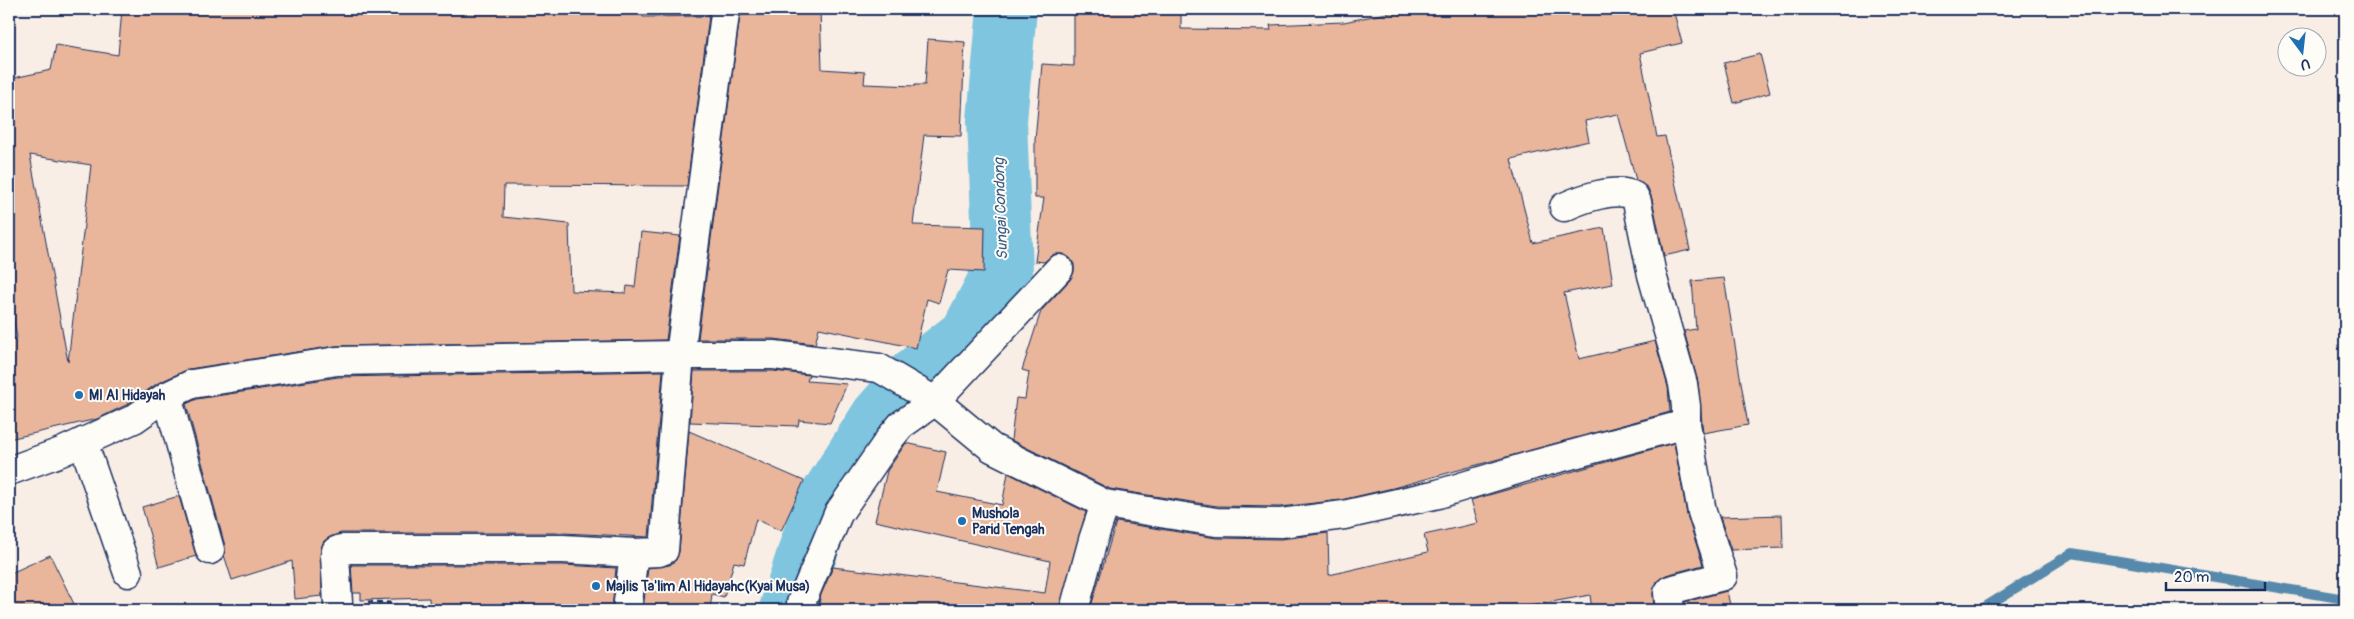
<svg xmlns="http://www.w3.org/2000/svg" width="2354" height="619" viewBox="0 0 2354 619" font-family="Pangolin,sans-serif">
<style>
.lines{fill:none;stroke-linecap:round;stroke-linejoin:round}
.stream{stroke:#5789ab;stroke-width:10}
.river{stroke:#7fc5df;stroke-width:60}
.building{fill:#e9b69c;stroke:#1b2f5e;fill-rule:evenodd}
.minor-casing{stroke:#1b2f5e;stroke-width:31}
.path{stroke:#1b2f5e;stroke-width:3;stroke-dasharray:5 4;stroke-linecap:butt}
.minor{stroke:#fdfcf7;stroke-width:28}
.poi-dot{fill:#1f6fb2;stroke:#fdfcf7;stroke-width:2}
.labels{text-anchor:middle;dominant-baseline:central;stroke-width:4;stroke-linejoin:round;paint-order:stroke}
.poi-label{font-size:14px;font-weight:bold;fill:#1b2f5e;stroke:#fdfcf7;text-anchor:start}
.water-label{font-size:15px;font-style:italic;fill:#395c85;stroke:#fdfcf7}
</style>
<rect width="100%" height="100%" fill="#f9eee5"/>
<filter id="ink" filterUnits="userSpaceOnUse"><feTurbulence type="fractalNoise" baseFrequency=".02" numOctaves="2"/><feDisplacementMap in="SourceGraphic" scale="10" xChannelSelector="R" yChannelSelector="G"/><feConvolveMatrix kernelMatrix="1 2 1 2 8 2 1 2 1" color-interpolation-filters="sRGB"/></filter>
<g filter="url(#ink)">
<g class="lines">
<polyline class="stream" points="1980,610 2072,553 2345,599"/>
<polyline class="river" points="789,610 821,511 880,418 915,378 970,335 1003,271 997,120 1007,9"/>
</g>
<g class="building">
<path d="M122 9H392V15L453 9H642L643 17 709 16 687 186 504 185 503 217 569 224 571 291 626 293 627 286 635 287 641 232 680 236 666 340 335 346 189 369 158 383 126 405 97 419 9 439V340L17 338 9 292V79L51 70 56 45 118 55ZM30 155 91 165 68 362Z"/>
<polygon points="797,9 820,9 822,69 865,72 864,84 915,86 915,85 925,85 928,39 965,42 961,136 924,135 913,225 985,227 984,272 948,270 939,303 927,299 916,348 819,328 815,344 774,339 698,339 740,15 796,12"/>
<polygon points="1074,9 1155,9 1155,11 1181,11 1181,29 1271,30 1270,25 1344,22 1407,9 1673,9 1682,43 1640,53 1657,137 1665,136 1690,250 1664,256 1652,199 1648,188 1636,180 1618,114 1585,121 1589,141 1511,159 1533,243 1604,228 1613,284 1564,293 1579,359 1655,341 1668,387 1670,412 1393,488 1341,500 1280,507 1217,506 1110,489 1011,440 1016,398 1025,399 1029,372 1022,370 1041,311 1070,280 1074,272 1074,264 1070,258 1063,254 1054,254 1044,262 1035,261 1044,198 1035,198 1035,140 1042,64 1074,66"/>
<polygon points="1760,54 1770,93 1734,103 1724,63"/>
<polygon points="1724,278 1748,425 1703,433 1698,382 1684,331 1696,329 1692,281"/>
<polygon points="663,371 649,537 563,533 341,533 330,537 324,541 321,548 322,596 295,599 292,561 232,580 224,555 225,546 186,404 197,399 338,377"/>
<polygon points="694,371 773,371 809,375 807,381 847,384 830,423 799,420 798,426 690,422"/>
<polygon points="689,431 804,481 781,531 756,519 744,564 734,562 724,597 712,594 710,610 643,610 648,568 670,565 676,560 679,552"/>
<polygon points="906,443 946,452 937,492 1002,505 1008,473 1086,512 1059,610 819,610 820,597 833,567 1045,593 1050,561 875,521 887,471"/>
<polygon points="1674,443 1687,515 1703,565 1666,575 1657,581 1653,594 1654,610 1592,610 1590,595 1508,610 1090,610 1116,522 1216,538 1281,539 1328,533 1329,575 1428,552 1424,535 1478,523 1471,500"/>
<polygon points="179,496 196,556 159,567 142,507"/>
<polygon points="1782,515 1783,548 1731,550 1720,517"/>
<polygon points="50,555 77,610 9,610 9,574"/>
<polygon points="351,565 563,565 616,568 612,610 430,610 429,598 361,600 361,593 353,593"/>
<polygon points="1727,591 1731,610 1685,610 1685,602"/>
</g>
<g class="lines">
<g class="minor-casing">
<g id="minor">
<path d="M1564 207C1581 199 1617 186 1634 196L1637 202 1652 275 1683 384 1686 406V424L1702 512 1723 576 1670 590 1668 593 1670 610"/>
<polyline points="167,396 210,550"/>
<polyline points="83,442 128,573"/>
<polyline points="9,471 61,452 134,419 167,396 192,384 337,361 680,355 774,355 879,368 935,401 992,448 1105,504 1216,522 1281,523 1344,515 1438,494 1533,465 1686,424"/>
<polyline points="338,603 335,556 336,551 341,549 563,549 634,553 659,552 664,550 680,355 725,14 723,9"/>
<polyline points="801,603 838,514 891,437 901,425 935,401 1059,269"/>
<polyline points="627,610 634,553"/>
<polyline points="1074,610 1093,540 1105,504"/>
</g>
</g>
<polyline class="path" points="368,602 393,603 401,610"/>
<use href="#minor" class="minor"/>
</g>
</g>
<g class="poi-dot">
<circle cx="79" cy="395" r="5"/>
<circle cx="962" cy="521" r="5"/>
<circle cx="596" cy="586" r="5"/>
</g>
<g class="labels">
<g class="poi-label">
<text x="89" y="395">MI Al Hidayah</text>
<text x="972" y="513">Mushola<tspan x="972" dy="16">Parid Tengah</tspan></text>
<text x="606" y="586">Majlis Ta'lim Al Hidayahc(Kyai Musa)</text>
</g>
<g class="water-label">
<text transform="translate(1001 209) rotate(-92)">Sungai Condong</text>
</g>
</g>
<rect width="2354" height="619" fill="none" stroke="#fdfcf7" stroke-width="30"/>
<rect x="15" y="15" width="2324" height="589" fill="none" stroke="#1b2f5e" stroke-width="2" filter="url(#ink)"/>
<g transform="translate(2302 52) rotate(165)"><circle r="24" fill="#fdfcf7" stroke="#a3aaba"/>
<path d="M0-4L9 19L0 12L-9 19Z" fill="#1f6fb2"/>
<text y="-8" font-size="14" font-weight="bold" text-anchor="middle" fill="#1b2f5e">U</text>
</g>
<path d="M2166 582v8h99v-8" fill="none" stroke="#1b2f5e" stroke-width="2.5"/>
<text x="2174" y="582" font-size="15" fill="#1b2f5e" stroke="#fdfcf7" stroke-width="4" paint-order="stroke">20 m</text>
</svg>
